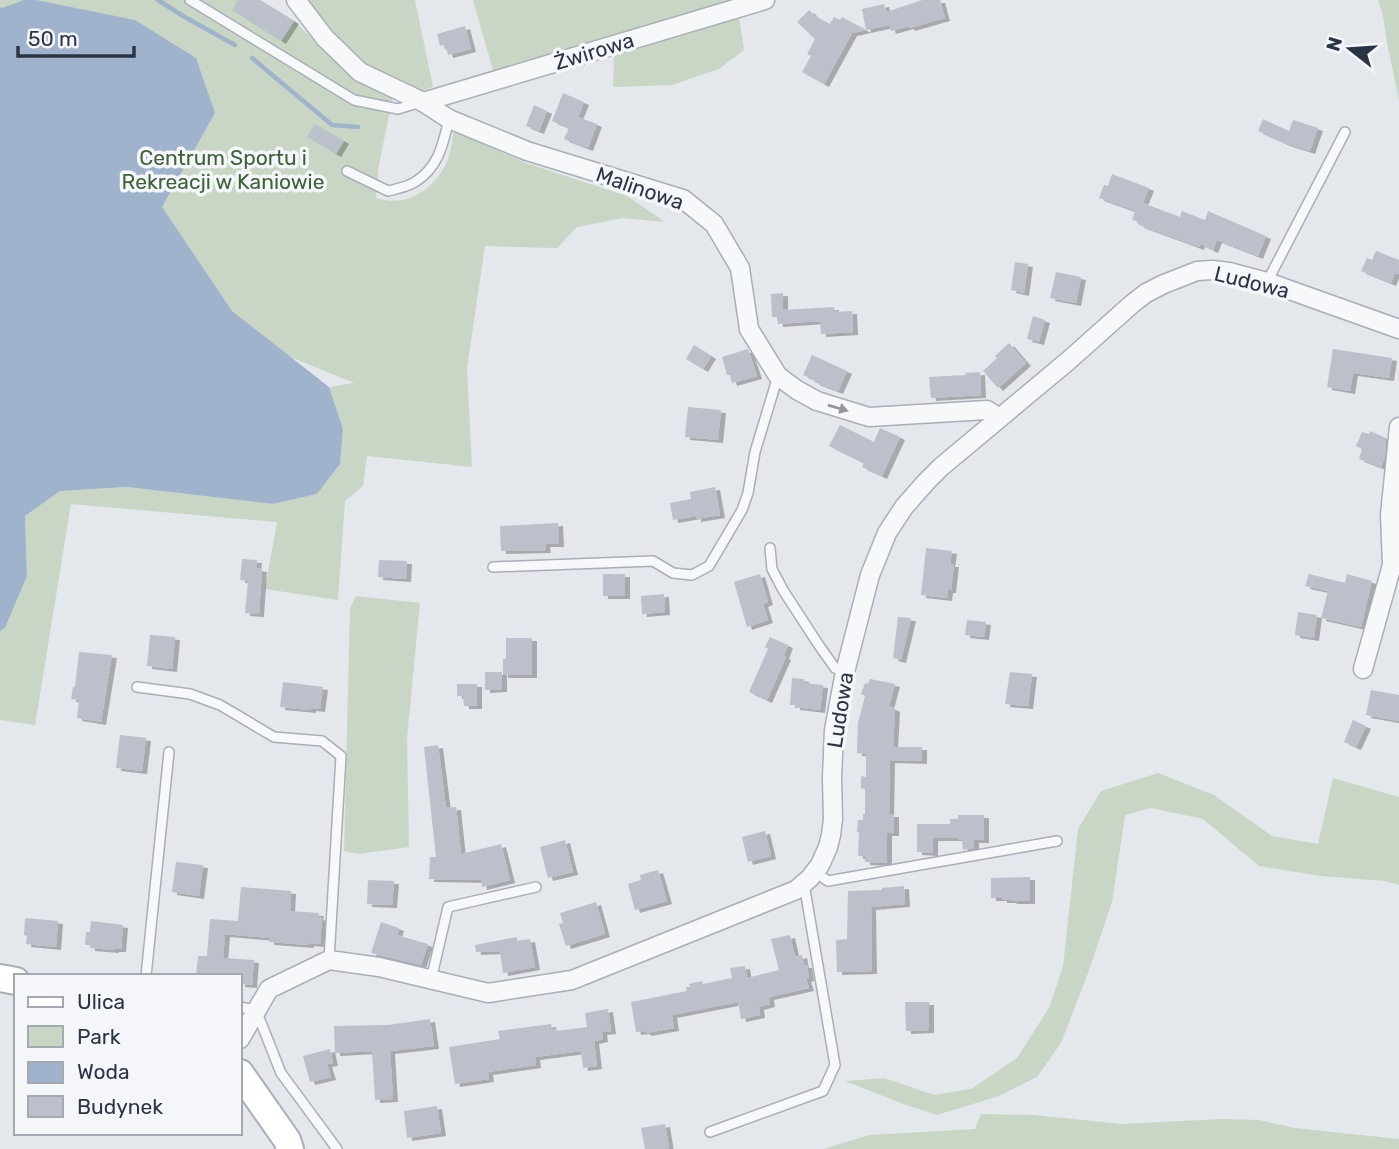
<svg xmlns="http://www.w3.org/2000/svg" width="1399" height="1149" viewBox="0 0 1399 1149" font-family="Rubik,sans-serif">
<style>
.green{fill:#c9d6c5}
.water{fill:#9fb4cc}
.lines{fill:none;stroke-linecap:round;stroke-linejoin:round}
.stream{stroke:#9fb4cc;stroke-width:4.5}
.building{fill:#bbc0ca;filter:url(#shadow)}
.lane-casing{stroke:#a9aeb7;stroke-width:12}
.street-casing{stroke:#a9aeb7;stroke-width:21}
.secondary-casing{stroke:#a9aeb7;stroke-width:30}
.lane{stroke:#f7f8fa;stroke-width:9}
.street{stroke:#f7f8fa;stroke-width:18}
.secondary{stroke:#fff;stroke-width:26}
.oneway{fill:#9196a0}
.labels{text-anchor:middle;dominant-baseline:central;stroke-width:7;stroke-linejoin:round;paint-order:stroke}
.street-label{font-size:21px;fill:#2b3445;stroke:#f4f6f9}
.park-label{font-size:21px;fill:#3f6138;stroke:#f4f6f9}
</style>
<defs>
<filter id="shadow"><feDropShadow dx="5" dy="3" stdDeviation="0" flood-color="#0004"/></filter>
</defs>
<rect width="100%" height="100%" fill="#e4e7ec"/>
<g class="green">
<path d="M0 0H260L294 21 356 80 393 95 379 165 376 198C407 208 433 190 447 162 451 152 452 140 454 130L526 163 627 196 665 222 623 218 577 227 557 248 485 246 467 368 472 467 367 456 363 486 345 501 338 600 265 589 277 522 71 504 35 725 0 720V631L5 628 27 576 25 516 60 491 127 487 273 504 317 494 340 464 343 429 329 387 354 383 293 358 201 417 0 16 2 9 0 7Z"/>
<polygon points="305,0 415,0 433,87 422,91 366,66 332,34"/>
<polygon points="473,0 733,0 493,70"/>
<polygon points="1378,0 1399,0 1399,100 1387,43 1383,16"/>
<polygon points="739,18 744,50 719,69 672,85 613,87 614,56"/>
<polygon points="356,596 420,603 407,738 409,847 359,854 344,851 350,609"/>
<polygon points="1158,773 1214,795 1272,836 1318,844 1333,778 1399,797 1399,885 1385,881 1320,876 1259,866 1203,819 1151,808 1125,815 1112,902 1087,976 1061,1043 1037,1077 999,1096 937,1115 906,1105 845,1081 884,1078 934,1095 971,1089 1017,1058 1049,1008 1063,966 1078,829 1101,791"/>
<polygon points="981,1114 1034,1115 1123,1124 1222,1119 1258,1120 1295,1128 1399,1139 1399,1149 824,1149 869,1135 975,1129"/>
</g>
<polygon class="water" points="24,0 36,0 135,20 196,58 215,113 162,207 232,311 329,387 343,429 340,464 317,494 273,504 127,487 60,491 25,516 27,576 5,628 0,631 0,7 2,8"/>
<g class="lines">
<g class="stream">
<polyline points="158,0 183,16 235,45"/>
<polyline points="252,58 332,125 358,127"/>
</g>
</g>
<g class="building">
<polygon points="238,0 260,0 294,21 281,41 232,10"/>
<polygon points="922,0 940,0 945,18 910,28 909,26 891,31 889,25 866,30 862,9 884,4 886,12"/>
<polygon points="809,10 815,16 830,24 834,17 840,20 842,17 866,30 852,33 824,84 802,72 811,56 807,54 815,39 797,22"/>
<polygon points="465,26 471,49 448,55 445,44 440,46 437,34"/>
<polygon points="563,93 584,102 578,117 597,124 588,148 564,139 569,128 552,121"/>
<polygon points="534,105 547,111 539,131 526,126"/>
<polygon points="1263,119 1289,131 1293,120 1318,128 1310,151 1285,143 1258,131"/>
<polygon points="315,124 344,141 336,154 307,137"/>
<polygon points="1112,174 1149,188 1143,203 1180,217 1182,211 1205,220 1208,211 1266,236 1258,256 1217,240 1213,250 1200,244 1199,247 1139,225 1140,222 1132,220 1135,211 1099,198 1104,185 1108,186"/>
<polygon points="1376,251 1399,260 1399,274 1395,273 1391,283 1361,271 1367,258 1372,260"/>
<polygon points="1015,262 1028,264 1024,293 1011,290"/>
<polygon points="1056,272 1081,277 1076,303 1050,298"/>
<polygon points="783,293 783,310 834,307 834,312 852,311 853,332 821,334 820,321 778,324 777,317 772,317 771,294"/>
<polygon points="1033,316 1045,320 1039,342 1027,339"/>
<polygon points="1009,343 1026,363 998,388 983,371 997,358 995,356"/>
<polygon points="694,345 711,356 703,369 686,359"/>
<polygon points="748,349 757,376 732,383 730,375 727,375 722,357"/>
<polygon points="1333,349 1392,358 1389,378 1353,373 1350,391 1327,387"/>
<polygon points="812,355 847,371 838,391 814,382 815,380 803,375"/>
<polygon points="980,372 981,395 931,398 929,377 966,375 965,373"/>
<polygon points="688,407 721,410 718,440 685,437"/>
<polygon points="840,425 874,442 880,428 900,437 882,476 862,467 864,463 829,446"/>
<polygon points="1370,431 1386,438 1385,457 1381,467 1359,459 1362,449 1356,446 1362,432 1369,434"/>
<polygon points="715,487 720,515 696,519 696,516 673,520 670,503 691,499 690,492"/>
<polygon points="558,523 559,544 545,544 546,550 501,551 500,526"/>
<polygon points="926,548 952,551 950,564 954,564 951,590 948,590 947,598 921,595"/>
<polygon points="242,559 257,560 256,568 262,569 259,614 245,613 248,581 240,580"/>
<polygon points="379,560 407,561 406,579 378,577"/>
<rect x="603" y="574" width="22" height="22"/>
<polygon points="760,574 768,602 763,604 768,620 747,627 734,582"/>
<polygon points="1309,574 1345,583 1347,574 1372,581 1361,627 1321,618 1328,591 1305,586"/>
<polygon points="664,594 665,612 642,614 641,596"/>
<polygon points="1298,612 1317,615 1314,638 1295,635"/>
<polygon points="898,617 911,618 901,660 893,658"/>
<polygon points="967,620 986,622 984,637 965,635"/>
<polygon points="150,635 175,637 172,669 147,666"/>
<polygon points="770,637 788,645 784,656 786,657 767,700 749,692 768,649 765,647"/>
<polygon points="506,638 532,638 532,675 503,675 503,659 506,659"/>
<polygon points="79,652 112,655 101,722 77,718 79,700 71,699 73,687 75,687"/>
<polygon points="485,672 502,672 502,689 485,690"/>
<polygon points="1010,672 1032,674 1028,706 1005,704"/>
<polygon points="792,678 804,679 804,683 823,685 820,710 795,707 795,705 790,705"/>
<polygon points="870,679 895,684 889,706 895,709 893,747 922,747 922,761 890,760 889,814 894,814 894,833 887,833 887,863 865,862 865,856 858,856 859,832 857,832 858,820 863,820 863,814 865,814 865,789 861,788 861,776 866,777 866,754 857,753 858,723 865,696 861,694 865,683 868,684"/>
<polygon points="283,682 323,687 320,709 311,708 311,710 280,707"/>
<polygon points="457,684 477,684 477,706 464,706 463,696 457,696"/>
<polygon points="1371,690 1399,695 1399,721 1366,715"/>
<polygon points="1353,720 1366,726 1356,747 1344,742"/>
<polygon points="120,735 146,738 142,771 116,768"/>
<polygon points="438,745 446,808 456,807 461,854 501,844 510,880 482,887 481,880 429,879 430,857 436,857 424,747"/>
<polygon points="958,815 984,815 984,840 974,840 974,848 963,850 962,840 958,840 958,838 933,838 933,853 917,852 917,824 950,824 950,819 958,819"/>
<polygon points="765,831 771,856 748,862 742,837"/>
<polygon points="565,840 573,872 548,878 540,847"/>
<polygon points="176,862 203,865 199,896 172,892"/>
<polygon points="658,870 667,901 635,910 628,884 641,880 640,875"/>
<polygon points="1030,877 1030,901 1011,901 1012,900 1002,900 1002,898 991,898 991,878"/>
<polygon points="368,880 394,881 392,905 367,904"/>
<polygon points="904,886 905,904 871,907 872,971 837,972 836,940 847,939 848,891 882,890 882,888"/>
<polygon points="241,887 291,891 290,911 319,913 318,917 322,918 320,944 309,943 309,945 269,942 269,938 225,934 223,958 254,960 252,985 240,984 240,976 196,976 198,956 207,956 210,919 238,921"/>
<polygon points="596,902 605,934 566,946 559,924 563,923 560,913"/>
<polygon points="25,918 58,921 56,947 26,944 27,936 24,935"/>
<polygon points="91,921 123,925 121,949 114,949 114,950 90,948 90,945 85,945 86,932 90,932"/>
<polygon points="381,922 399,928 397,935 428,944 421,965 371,953"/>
<polygon points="790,935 795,957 802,955 804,965 807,965 809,978 806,979 809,988 769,997 770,1004 759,1007 760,1015 741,1019 738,1002 672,1015 674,1028 646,1033 645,1031 636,1032 631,1002 687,991 686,987 690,987 689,984 702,981 703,984 732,978 730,968 745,966 747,978 779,970 771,939"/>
<polygon points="517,937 517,941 530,939 535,967 503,973 500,951 476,952 475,945"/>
<polygon points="905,1002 929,1002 929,1030 906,1031"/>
<polygon points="608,1009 611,1031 602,1032 603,1039 594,1041 597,1066 583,1068 581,1051 535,1057 536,1065 488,1072 489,1079 455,1084 449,1047 500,1039 498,1031 551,1024 552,1029 556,1029 557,1031 587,1027 585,1013"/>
<polygon points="430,1019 434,1046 390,1051 393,1099 375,1100 372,1051 335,1053 334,1026 388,1025"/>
<polygon points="330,1049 333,1063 327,1064 331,1077 310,1082 303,1056"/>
<polygon points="437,1106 441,1133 407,1138 404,1111"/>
<polygon points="665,1124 669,1148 645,1149 641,1128"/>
</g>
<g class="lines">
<g class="lane-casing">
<g id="lane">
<polyline points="190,0 354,100 398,109 421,102"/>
<path d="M347 171 388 191C396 189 407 187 415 182 439 167 443 144 449 119"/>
<polyline points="1267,282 1345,132"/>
<polyline points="770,548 772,569 783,590 818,644 835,668 845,672"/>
<polyline points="493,567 653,561 673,573 692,575 709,566 742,510 748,493 755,452 778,376"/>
<polyline points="137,687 190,694 220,705 274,737 322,741 341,756 329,960"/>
<polyline points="815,872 828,881 1057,841"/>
<polyline points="146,976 169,752"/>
<polyline points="431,980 448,907 536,887"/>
<polyline points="240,1007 256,1010 281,1073 337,1149"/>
<polyline points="710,1132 823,1091 835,1065 804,884"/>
</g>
</g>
<g class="street-casing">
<g id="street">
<polyline points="296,0 325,38 360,72 423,102 449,119 527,151 683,199 714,224 740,268 749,329 778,376 797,390 817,401 869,417 987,410 999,418"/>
<polyline points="423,102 765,0"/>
<polyline points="1363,669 1392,565 1390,515 1399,427"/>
<polyline points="240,1039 269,989 329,960 379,967 488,993 572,980 796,890 810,878 820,865 828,847 831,835 833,819 832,777 834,730 845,672 870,575 887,533 904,507 926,482 941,467 1068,361 1132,304 1146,293 1164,284 1197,271 1212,270 1229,272 1267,282 1399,329"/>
</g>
</g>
<g class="secondary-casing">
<g id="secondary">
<polyline points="0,978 16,981"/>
<polyline points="240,1073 287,1140 290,1149"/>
</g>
</g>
<use href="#lane" class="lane"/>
<use href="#street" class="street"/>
<use href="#secondary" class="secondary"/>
</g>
<defs><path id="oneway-solid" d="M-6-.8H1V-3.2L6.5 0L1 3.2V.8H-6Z" transform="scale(1.75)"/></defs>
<use class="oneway" href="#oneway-solid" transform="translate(838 408) rotate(16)"/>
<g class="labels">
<g class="street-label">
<text transform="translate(594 51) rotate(-17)">Żwirowa</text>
<text transform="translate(640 188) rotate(19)">Malinowa</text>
<text transform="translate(1252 282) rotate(14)">Ludowa</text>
<text transform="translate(840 710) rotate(-81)">Ludowa</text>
</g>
<g class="park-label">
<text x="223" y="157">Centrum Sportu i<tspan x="223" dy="24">Rekreacji w Kaniowie</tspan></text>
</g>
</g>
<rect x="14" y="974" width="228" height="161" fill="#f4f6f9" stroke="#a4a8b1" stroke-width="2"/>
<rect x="28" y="997" width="35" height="10" fill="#ffffff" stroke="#a4a8b1" stroke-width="2"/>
<text x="77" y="1009" font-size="21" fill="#2b3445">Ulica</text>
<rect x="28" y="1026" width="35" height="21" fill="#c9d6c5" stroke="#a4a8b1" stroke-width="2"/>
<text x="77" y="1044" font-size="21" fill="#2b3445">Park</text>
<rect x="28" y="1062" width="35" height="21" fill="#9fb4cc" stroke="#a4a8b1" stroke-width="2"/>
<text x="77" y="1079" font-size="21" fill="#2b3445">Woda</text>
<rect x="28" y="1096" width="35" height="21" fill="#bbc0ca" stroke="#a4a8b1" stroke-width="2"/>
<text x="77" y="1114" font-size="21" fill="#2b3445">Budynek</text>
<g transform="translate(1350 49) rotate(287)" stroke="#f4f6f9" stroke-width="5" paint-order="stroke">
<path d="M0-5L12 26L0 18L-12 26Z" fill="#2b3445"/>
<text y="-10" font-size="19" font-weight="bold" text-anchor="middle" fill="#2b3445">N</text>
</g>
<path d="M18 46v10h116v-10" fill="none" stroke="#2b3445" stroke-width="3.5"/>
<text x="28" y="46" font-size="21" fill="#2b3445" stroke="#f4f6f9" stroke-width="5" paint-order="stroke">50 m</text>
</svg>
